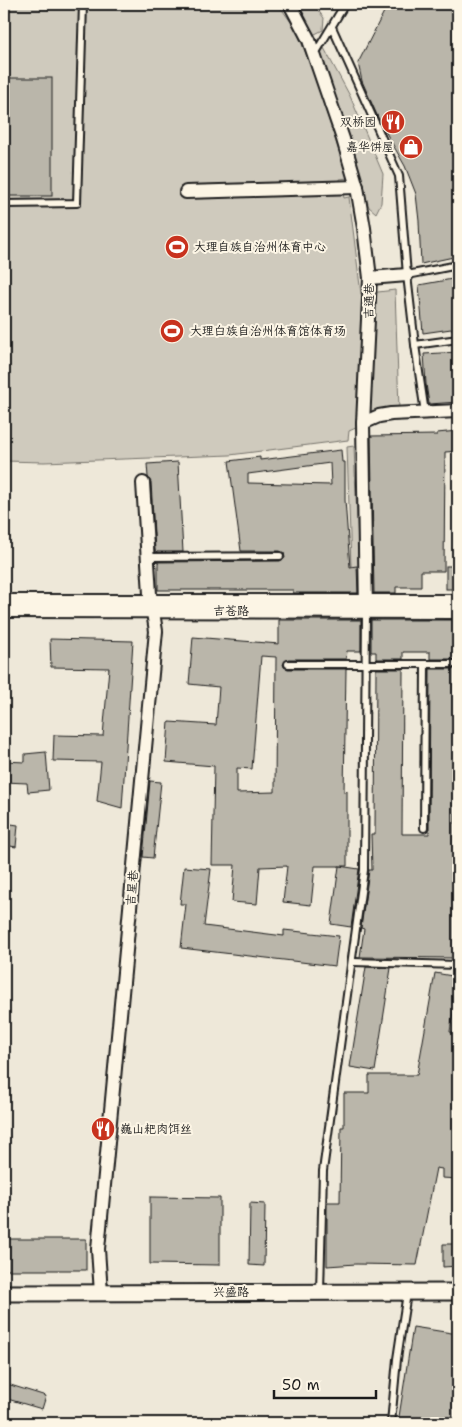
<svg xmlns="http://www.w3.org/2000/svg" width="462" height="1427" viewBox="0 0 462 1427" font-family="'Shantell Sans','LXGW WenKai TC',sans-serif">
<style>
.green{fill:#cfcabd;stroke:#76736c}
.building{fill:#bab6aa;stroke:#1c1c1c;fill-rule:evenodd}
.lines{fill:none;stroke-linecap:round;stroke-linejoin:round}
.service-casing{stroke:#1c1c1c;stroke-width:10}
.minor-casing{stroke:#1c1c1c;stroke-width:16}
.tertiary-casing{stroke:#1c1c1c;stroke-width:19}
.service{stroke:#fcf5e5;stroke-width:6}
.minor{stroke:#fcf5e5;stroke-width:12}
.tertiary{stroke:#fcf5e5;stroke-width:15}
.labels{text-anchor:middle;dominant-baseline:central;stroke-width:4;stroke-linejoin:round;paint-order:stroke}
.poi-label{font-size:12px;fill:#1c1c1c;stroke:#fcf5e5;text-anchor:start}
.street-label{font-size:12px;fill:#1c1c1c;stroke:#fcf5e5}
</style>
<rect width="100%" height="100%" fill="#eee8d9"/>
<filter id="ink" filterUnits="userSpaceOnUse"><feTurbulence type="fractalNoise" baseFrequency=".02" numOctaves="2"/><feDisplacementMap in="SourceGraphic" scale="10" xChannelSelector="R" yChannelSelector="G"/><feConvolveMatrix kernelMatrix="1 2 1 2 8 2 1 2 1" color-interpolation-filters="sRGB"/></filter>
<g filter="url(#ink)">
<g class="green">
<polygon points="4,4 278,4 296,29 312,69 348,178 340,179 344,198 349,197 361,294 395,290 399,409 349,431 348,440 230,455 44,462 4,461"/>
<polygon points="295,4 313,4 324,18 323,30 313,35"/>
<polygon points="324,48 350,96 383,174 381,203 376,213 369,207 348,139 318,58"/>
<polygon points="354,446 360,595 352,595 347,447"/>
</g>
<g class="building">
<polygon points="388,4 458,4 458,256 421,264 419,221 416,194 405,166 380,122 362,81 358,63"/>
<rect x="4" y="78" width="48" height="118"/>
<polygon points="458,278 458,328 423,333 419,285"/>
<polygon points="458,352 458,402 429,404 426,384 424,354"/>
<polygon points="458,431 458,451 445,452 444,571 421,571 421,587 396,587 396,593 374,593 371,436 437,435 437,433"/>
<path d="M341 450 342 462H345V500L350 567 357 566 358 593H293V590H158V562L280 561 285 558 284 553 280 551H241L229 461 260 457V460ZM330 463 331 485 248 483V474Z"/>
<polygon points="178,462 183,552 158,552 155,551 151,482 148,477 147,464"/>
<rect x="446" y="566" width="12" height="23"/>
<path d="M279 620H361V651H347L346 659H288L283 664 284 667 288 669H346L344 792 347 791V866H315L311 905 283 902 287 866 260 867 257 904 232 902 235 865H212L214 766 166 762 169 722 216 725 219 687 189 684 193 637 279 644ZM261 656 276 657 275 792 237 793V768L252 769Z"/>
<polygon points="371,620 458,620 458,653 456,653 456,659 430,659 430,652 403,652 403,659 376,659 376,652 371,652"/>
<polygon points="50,639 133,641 122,808 97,801 101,762 53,761 54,735 103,736 109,668 51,667"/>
<polygon points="376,669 403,669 402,834 429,834 430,669 456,669 455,834 458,834 458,958 360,957 364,929 361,928 369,870 372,870 371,834 375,834"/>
<polygon points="46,752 49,790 28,792 27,783 4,782 4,761 25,762 25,754"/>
<polygon points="150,781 161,782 153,858 143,857"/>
<polygon points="4,823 18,825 16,847 4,845"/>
<polygon points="339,866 359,869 351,927 331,924"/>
<polygon points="184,867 211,869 204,926 284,936 284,930 339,936 335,966 181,948 186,904 180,904"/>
<polygon points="366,967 391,968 375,1071 350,1067"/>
<polygon points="435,973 458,977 450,1032 458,1033 458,1179 442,1178 442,1169 436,1168 417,1265 356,1264 327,1266 327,1202 340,1202 341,1127 344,1127 344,1093 369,1093 369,1075 417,1075"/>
<polygon points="150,1197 220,1198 220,1265 150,1264"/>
<polygon points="250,1203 265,1204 264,1266 249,1265"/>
<rect x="4" y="1239" width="82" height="31"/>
<polygon points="443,1244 458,1244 458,1266 443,1267"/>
<polygon points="413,1327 458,1334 458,1423 398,1423"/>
<polygon points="4,1383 46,1396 42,1409 4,1398"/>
</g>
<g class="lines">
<g class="service-casing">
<g id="service">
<polyline points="332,27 399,176 407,275 415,345 425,413"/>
<polyline points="315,54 345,4"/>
<polyline points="4,204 77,203 83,4"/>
<polyline points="407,275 458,265"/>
<polyline points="415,345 458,339"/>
<polyline points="148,557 280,556"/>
<polyline points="288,664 458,664"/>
<polyline points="424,828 425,664"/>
<polyline points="353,962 458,965"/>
<polyline points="320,1292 323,1171 364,870 366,611"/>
<polyline points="391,1423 397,1359 407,1293"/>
</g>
</g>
<g class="minor-casing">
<g id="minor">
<polyline points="290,4 309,40 343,139 357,187 364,228 370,278 363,423 366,611"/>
<polyline points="186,192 357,187"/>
<polyline points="370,278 407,275"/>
<polyline points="363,423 379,416 391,414 458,411"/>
<polyline points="4,601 458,601"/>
<polyline points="4,611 458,612"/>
<polyline points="101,1293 98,1249 156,631 150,594 143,483"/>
</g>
</g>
<g class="tertiary-casing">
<polyline id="tertiary" points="4,1293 458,1292"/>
</g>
<use href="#service" class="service"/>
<use href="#minor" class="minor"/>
<use href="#tertiary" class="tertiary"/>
</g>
</g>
<defs>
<g id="restaurant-disc" transform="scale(1.25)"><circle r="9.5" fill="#c8321e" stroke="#fcf5e5"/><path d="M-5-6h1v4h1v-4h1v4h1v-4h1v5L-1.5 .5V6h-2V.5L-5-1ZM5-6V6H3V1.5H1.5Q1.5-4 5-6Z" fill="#fff"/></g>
<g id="shop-disc" transform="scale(1.25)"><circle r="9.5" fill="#c8321e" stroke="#fcf5e5"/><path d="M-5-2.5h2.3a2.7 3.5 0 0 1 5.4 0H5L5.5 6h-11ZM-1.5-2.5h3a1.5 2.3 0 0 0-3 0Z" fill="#fff"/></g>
<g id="stadium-disc" transform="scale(1.25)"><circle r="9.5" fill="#c8321e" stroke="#fcf5e5"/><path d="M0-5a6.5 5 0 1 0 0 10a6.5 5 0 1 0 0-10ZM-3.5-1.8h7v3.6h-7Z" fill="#fff"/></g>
</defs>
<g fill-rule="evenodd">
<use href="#restaurant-disc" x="393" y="122"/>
<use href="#shop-disc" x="411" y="147"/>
<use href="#stadium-disc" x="177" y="247"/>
<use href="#stadium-disc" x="172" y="331"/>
<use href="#restaurant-disc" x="103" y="1129"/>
</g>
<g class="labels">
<g class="poi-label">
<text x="376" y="122" text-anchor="end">双桥园</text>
<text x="394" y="147" text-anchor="end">嘉华饼屋</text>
<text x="194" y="247">大理自族自治州体育中心</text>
<text x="190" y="331">大理白族自治州体育馆体育场</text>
<text x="120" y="1129">巍山耙肉饵丝</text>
</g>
<g class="street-label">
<text transform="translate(369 301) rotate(-89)">吉通巷</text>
<text x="231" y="611">吉苍路</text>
<text transform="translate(132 888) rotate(-85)">吉星巷</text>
<text x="231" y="1292">兴盛路</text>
</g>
</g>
<rect width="462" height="1427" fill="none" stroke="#fcf5e5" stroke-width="20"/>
<rect x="10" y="10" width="442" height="1407" fill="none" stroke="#1c1c1c" stroke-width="2" filter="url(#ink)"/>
<path d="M274 1390v8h102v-8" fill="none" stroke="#1c1c1c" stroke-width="2.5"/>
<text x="282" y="1390" font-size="15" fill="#1c1c1c" stroke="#fcf5e5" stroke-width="4" paint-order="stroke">50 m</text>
</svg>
